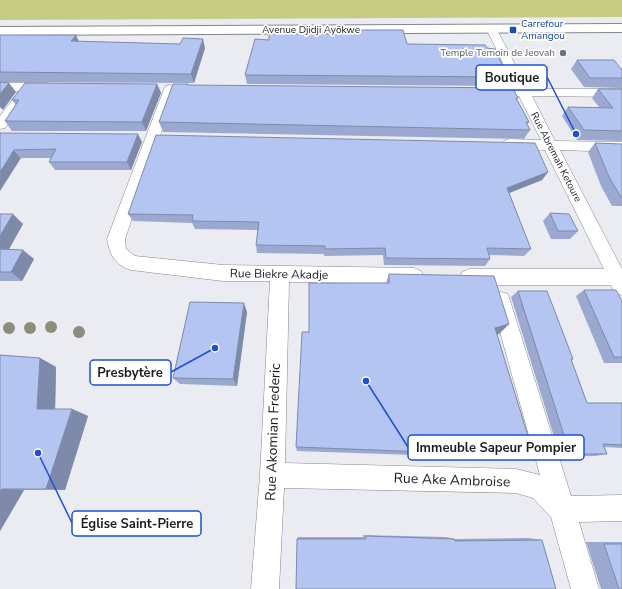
<svg xmlns="http://www.w3.org/2000/svg" width="622" height="589" viewBox="0 0 622 589" font-family="'Nunito Sans',sans-serif">
<style>
.green{fill:#c6cc84}
.lines{fill:none;stroke-linecap:round;stroke-linejoin:round}
.minor-casing{stroke:#84868b;stroke-width:1}
.tertiary-casing{stroke:#84868b;stroke-width:2}
.minor{fill:#fff;fill-rule:evenodd}
.tertiary{fill:#fff;fill-rule:evenodd}
.tree{fill:#8b8e7c}
.wall{fill:#9ba9d0}
.shaded-wall{fill:#7e8aa9}
.building{fill:#b4c5f2;stroke:#7e8aa9}
.transit-dot{fill:#1a4fb4;stroke:#fff;stroke-width:1.5}
.worship-dot{fill:#6b7280;stroke:#fff;stroke-width:1.5}
.labels{text-anchor:middle;dominant-baseline:central;stroke-width:3.5;stroke-linejoin:round;paint-order:stroke}
.far-transit-label{font-size:10px;fill:#164399;stroke:#fff;text-anchor:start}
.far-street-label{font-size:10px;fill:#1c1d1f;stroke:#fff}
.far-worship-label{font-size:10px;fill:#5b616d;stroke:#fff;text-anchor:end}
.street-label{font-size:12px;fill:#1c1d1f;stroke:#fff}
.near-street-label{font-size:14px;fill:#1c1d1f;stroke:#fff}
.leader{fill:none;stroke:#1d4ed8;stroke-width:1.5}
.callout-dot{fill:#1d4ed8;stroke:#fff;stroke-width:1.5}
.callout{fill:#fff;stroke:#1d4ed8;stroke-width:1.5}
.callout-label{font-size:13px;text-anchor:middle;font-weight:bold;fill:#1c1d1f}
</style>
<rect width="100%" height="100%" fill="#eaecf2"/>
<polygon class="green" points="0,0 622,0 622,17 0,20"/>
<g class="lines">
<g class="minor-casing">
<g id="minor">
<polygon points="491,25 496,28 528,89 622,89 622,97 532,96 555,141 622,142 622,152 560,150 622,269 622,295 615,293 611,285 469,285 462,282 460,277 462,272 469,269 604,269 545,150 509,149 504,147 502,144 504,141 509,139 541,140 519,96 489,96 485,95 483,92 485,89 515,88 486,28"/>
<polygon points="0,83 47,83 51,84 53,87 51,90 32,91 5,128 0,129 0,116 19,91 0,91"/>
<path d="M170 85 174 86 176 89 125 239 126 249 135 256 223 265 414 268 421 271 423 276 421 281 414 284 289 282 285 463 516 469 540 475 491 300 494 294 501 292 508 294 571 496 622 495V521L579 522 599 589H571L551 517 533 498 516 493 284 488 279 589H251L260 475 270 281H223L131 270C115 265 110 255 107 239L164 89 166 86Z"/>
</g>
</g>
<g class="tertiary-casing">
<polygon id="tertiary" points="622,24 622,32 0,35 0,27"/>
</g>
<use href="#minor" class="minor"/>
<use href="#tertiary" class="tertiary"/>
</g>
<g class="tree">
<circle cx="51" cy="327" r="6"/>
<circle cx="9" cy="328" r="6"/>
<circle cx="30" cy="328" r="6"/>
<circle cx="79" cy="332" r="6"/>
</g>
<g class="wall">
<polygon points="329,30 407,44 487,48 508,77 504,86 247,84 245,75 269,40 328,34"/>
<polygon points="0,35 79,42 205,48 194,83 0,82"/>
<polygon points="577,60 622,69 622,88 584,87 571,69"/>
<polygon points="157,84 161,93 146,131 12,131 5,121 16,105 12,100"/>
<polygon points="188,85 518,98 517,100 529,122 527,125 530,130 524,139 163,132 159,122"/>
<polygon points="598,89 622,89 622,141 577,140 562,116 568,107 599,107 592,98"/>
<polygon points="0,133 142,142 131,170 55,170 49,162 51,158 21,158"/>
<polygon points="595,143 622,144 622,206 612,206 601,186 588,152"/>
<polygon points="548,172 542,180 509,193 531,249 524,256 489,255 490,259 485,266 384,265 383,255 324,256 324,254 257,253 256,245 258,230 195,229 192,223 133,221 128,214"/>
<polygon points="550,213 578,231 570,239 551,239 543,221"/>
<polygon points="0,214 23,224 9,249 34,259 22,281 0,281"/>
<polygon points="389,274 509,324 499,334 497,334 528,436 515,440 449,442 451,453 443,456 297,451 296,447 309,332 386,283"/>
<polygon points="584,290 622,301 622,363 604,363 576,296"/>
<polygon points="518,291 573,359 571,361 587,403 622,403 622,448 604,447 607,454 595,456 560,456 511,297"/>
<polygon points="247,312 237,386 180,384 173,378"/>
<polygon points="0,355 40,358 56,367 55,409 72,409 88,416 65,490 24,490 0,531"/>
<polygon points="363,535 446,537 455,539 529,538 542,540 556,589 297,539 298,537 363,537"/>
<polygon points="586,542 622,542 622,589 601,589"/>
</g>
<g class="shaded-wall">
<polygon points="76,35 80,44 71,41"/>
<polygon points="203,39 205,48 194,83 191,74"/>
<polygon points="9,83 16,92 3,110 0,107 0,94"/>
<polygon points="157,84 161,93 146,131 142,122"/>
<polygon points="138,134 142,142 131,170 127,162"/>
<polygon points="14,150 21,158 0,191 0,172"/>
<polygon points="548,172 542,180 502,196 507,188"/>
<polygon points="13,214 23,224 4,258 0,255 0,236"/>
<polygon points="23,250 34,259 22,281 11,272"/>
<polygon points="244,303 247,312 237,386 233,379"/>
<polygon points="509,324 499,334 486,338 495,328"/>
<polygon points="40,358 56,367 55,415 37,409"/>
<polygon points="72,409 88,416 65,490 46,489"/>
<polygon points="2,489 24,490 0,531 0,492"/>
</g>
<g class="building">
<polygon points="329,30 403,30 407,44 485,45 487,48 495,49 508,77 245,75 255,39 269,40 269,34 329,34"/>
<polygon points="0,35 76,35 71,41 180,44 183,38 203,39 191,74 0,72"/>
<polygon points="577,60 614,60 621,69 622,69 622,78 590,78"/>
<polygon points="0,82 9,83 0,94"/>
<polygon points="25,83 157,84 142,122 5,121 19,100 12,100"/>
<polygon points="173,84 188,84 187,85 513,88 518,98 516,98 529,122 526,122 530,130 159,122"/>
<polygon points="598,89 622,89 622,131 584,130 568,107 613,108"/>
<polygon points="0,133 138,134 127,162 49,162 56,149 14,150 0,172"/>
<polygon points="156,135 535,143 548,172 507,188 531,249 487,248 490,259 386,258 385,248 325,249 325,246 256,245 259,222 192,221 193,215 128,214"/>
<polygon points="595,143 622,144 622,197 621,197 609,177"/>
<polygon points="550,213 569,214 578,231 558,231"/>
<polygon points="0,214 13,214 0,236"/>
<polygon points="0,249 23,250 11,272 0,272"/>
<polygon points="389,274 494,276 509,324 495,328 528,436 449,438 451,453 296,447 302,332 309,332 309,283 389,283"/>
<polygon points="584,290 616,290 622,301 622,357 614,357"/>
<polygon points="518,291 547,291 573,359 571,359 587,403 622,403 622,445 603,444 607,454 570,454"/>
<polygon points="190,302 244,303 233,379 173,378"/>
<polygon points="0,355 40,358 37,409 72,409 46,489 2,489 0,492"/>
<polygon points="366,536 454,539 455,541 542,540 556,589 296,589 297,539 366,539"/>
<polygon points="604,544 622,544 622,589 619,589"/>
</g>
<rect class="transit-dot" x="509" y="26" width="8" height="8" rx="2"/>
<circle class="worship-dot" cx="563" cy="53" r="4"/>
<g class="labels">
<g class="far-transit-label">
<text x="521" y="24">Carrefour<tspan x="521" dy="12">Amangou</tspan></text>
</g>
<g class="far-street-label">
<text x="311" y="30">Avenue Djidji Ayökwe</text>
<text transform="translate(556 157) rotate(63)">Rue Abremah Ketoure</text>
</g>
<g class="far-worship-label">
<text x="555" y="53">Temple Temoin de Jeovah</text>
</g>
<g class="street-label">
<text transform="translate(279 274) rotate(1)">Rue Biekre Akadje</text>
</g>
<g class="near-street-label">
<text transform="translate(273 432) rotate(-88)">Rue Akomian Frederic</text>
<text transform="translate(452 480) rotate(2)">Rue Ake Ambroise</text>
</g>
</g>
<path class="leader" d="M576 134L547 77M215 348L171 372M366 381L408 447M38 453L72 523"/>
<g class="callout-dot">
<circle cx="576" cy="134" r="4"/>
<circle cx="215" cy="348" r="4"/>
<circle cx="366" cy="381" r="4"/>
<circle cx="38" cy="453" r="4"/>
</g>
<g class="callout">
<rect x="476" y="65" width="71" height="25" rx="4"/>
<rect x="90" y="360" width="81" height="25" rx="4"/>
<rect x="408" y="435" width="176" height="25" rx="4"/>
<rect x="72" y="511" width="129" height="25" rx="4"/>
</g>
<g class="callout-label">
<text x="512" y="82">Boutique</text>
<text x="130" y="377">Presbytère</text>
<text x="496" y="452">Immeuble Sapeur Pompier</text>
<text x="137" y="528">Église Saint-Pierre</text>
</g>
</svg>
